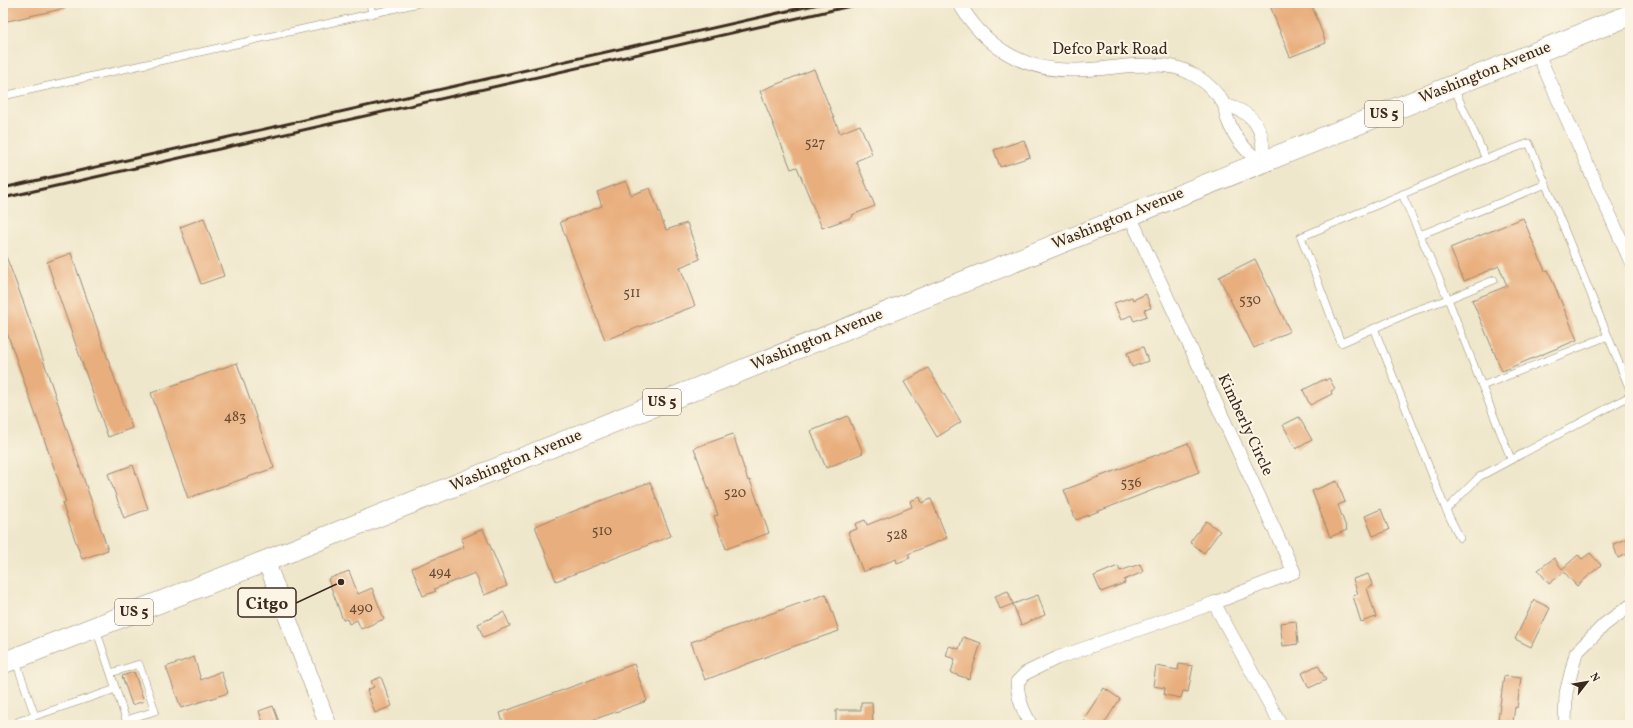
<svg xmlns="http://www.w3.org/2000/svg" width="1633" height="728" viewBox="0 0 1633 728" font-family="Vollkorn,serif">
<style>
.building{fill:#e9ae7d}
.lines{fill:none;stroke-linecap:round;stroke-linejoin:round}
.service-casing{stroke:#958874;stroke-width:8}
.minor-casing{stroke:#958874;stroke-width:14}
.tertiary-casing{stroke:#958874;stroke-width:18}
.primary-casing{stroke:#958874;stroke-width:22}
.service{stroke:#fff;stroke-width:7}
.minor{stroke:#fff;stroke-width:13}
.tertiary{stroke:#fff;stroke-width:17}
.primary{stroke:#fff;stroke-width:21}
.rail{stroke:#3b2a1e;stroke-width:3}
.labels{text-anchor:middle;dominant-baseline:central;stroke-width:4;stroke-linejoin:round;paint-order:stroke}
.number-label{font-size:14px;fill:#664b36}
.shield{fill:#fcf5e5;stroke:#75675a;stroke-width:1}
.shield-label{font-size:15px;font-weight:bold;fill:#3b2a1e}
.street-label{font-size:16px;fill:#3b2a1e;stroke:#fcf5e5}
.leader{fill:none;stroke:#3b2a1e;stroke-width:1.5}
.callout-dot{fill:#3b2a1e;stroke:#fcf5e5;stroke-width:1.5}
.callout{fill:#fcf5e5;stroke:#3b2a1e;stroke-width:1.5}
.callout-label{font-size:17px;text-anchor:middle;font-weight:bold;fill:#3b2a1e}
</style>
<rect width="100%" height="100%" fill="#fcf5e5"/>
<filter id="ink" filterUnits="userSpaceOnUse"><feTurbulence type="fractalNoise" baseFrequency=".025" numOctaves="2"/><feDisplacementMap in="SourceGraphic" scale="8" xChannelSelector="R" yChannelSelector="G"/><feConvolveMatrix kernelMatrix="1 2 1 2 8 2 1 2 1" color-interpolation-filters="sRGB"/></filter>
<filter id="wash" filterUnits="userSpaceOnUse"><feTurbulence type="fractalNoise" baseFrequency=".012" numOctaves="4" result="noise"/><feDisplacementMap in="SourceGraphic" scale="16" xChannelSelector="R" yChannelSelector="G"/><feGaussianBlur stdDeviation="0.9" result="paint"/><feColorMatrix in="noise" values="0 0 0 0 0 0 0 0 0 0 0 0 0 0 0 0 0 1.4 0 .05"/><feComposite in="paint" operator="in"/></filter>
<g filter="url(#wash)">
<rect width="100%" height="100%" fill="#efe7cb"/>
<g id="blocks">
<g class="building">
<polygon points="3,3 66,3 66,8 3,22"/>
<polygon points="1269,3 1311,3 1326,43 1290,57"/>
<polygon points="814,69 840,133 860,125 872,154 856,161 875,206 852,215 853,217 822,228 797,167 791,169 760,91"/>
<polygon points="1024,140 1030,157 1000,167 994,150"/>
<polygon points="626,181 631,195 650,188 666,230 687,223 700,259 680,267 695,306 605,340 560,222 602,206 597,192"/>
<polygon points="204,218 224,276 201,284 180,227"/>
<polygon points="1523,218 1545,271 1548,270 1577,340 1502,371 1472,300 1507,286 1499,266 1464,281 1450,248"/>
<polygon points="3,251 4,251 23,301 108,550 82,559 62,503 66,502 3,321"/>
<polygon points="71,253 132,428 108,437 47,262"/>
<polygon points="1255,259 1290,331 1254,348 1219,277"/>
<polygon points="1146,294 1151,308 1144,310 1147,316 1134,321 1131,315 1121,320 1114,303 1132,297 1133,300"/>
<polygon points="1143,347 1148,361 1132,367 1127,353"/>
<polygon points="237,363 274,468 188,498 151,393"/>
<polygon points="928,368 961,422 937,437 904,382"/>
<polygon points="1329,378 1335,389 1331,391 1332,394 1310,405 1303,390 1325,379 1325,381"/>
<polygon points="848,416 863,453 826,468 811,431"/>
<polygon points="1299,417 1312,440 1296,449 1283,425"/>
<polygon points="733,434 748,481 750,480 769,533 726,549 714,516 718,515 694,448"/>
<polygon points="1188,443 1199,472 1076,520 1064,490"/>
<polygon points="133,465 148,509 124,518 108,474"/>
<polygon points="1337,481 1345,502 1338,505 1347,530 1330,537 1312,491"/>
<polygon points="650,482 671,536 556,581 535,526"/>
<polygon points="920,497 922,503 931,499 947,538 908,554 910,558 897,563 896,559 863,572 848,532 857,529 855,524 865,520 867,525 912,507 910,501"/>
<polygon points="1381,509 1389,530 1373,536 1365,516"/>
<polygon points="1206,521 1220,531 1204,553 1190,542"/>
<polygon points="483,529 507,586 484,595 475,573 434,589 436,591 423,596 412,568 464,547 461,539"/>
<polygon points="1630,537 1630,553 1618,558 1613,544"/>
<polygon points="1590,553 1601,565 1577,586 1564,572 1549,584 1538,570 1554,558 1562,569 1578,555 1582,559"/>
<polygon points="1140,564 1143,572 1124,580 1125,583 1101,592 1094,576 1118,566 1120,571"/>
<polygon points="349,571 358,594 372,588 384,619 361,629 357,620 349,624 347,619 343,620 328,579"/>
<polygon points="1368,574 1373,586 1367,588 1376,617 1361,622 1353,596 1358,594 1353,579"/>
<polygon points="1008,591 1013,604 1000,609 995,596"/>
<polygon points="826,594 839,631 789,648 705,680 691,642"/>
<polygon points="1038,595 1045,615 1021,625 1013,604"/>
<polygon points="1534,600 1550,608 1531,647 1515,639"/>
<polygon points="504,612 510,626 483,637 478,624"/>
<polygon points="1296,621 1298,644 1283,646 1280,623"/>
<polygon points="963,637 981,643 969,679 951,673 955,659 946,656 949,646 959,649"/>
<polygon points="194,657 201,680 221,671 228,693 181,708 166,667"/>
<polygon points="634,664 647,701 578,725 504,725 500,713"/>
<polygon points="1179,664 1193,666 1188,692 1183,691 1181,698 1164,695 1165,688 1153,686 1156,666 1178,670"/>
<polygon points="1318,665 1326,680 1309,688 1302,673"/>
<polygon points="134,672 144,701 132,705 122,676"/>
<polygon points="1504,676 1521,678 1517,708 1515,707 1513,722 1498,720"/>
<polygon points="381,677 392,706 375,713 367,690 374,687 371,681"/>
<polygon points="1104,688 1120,699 1103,725 1091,725 1083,720"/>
<polygon points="861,702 872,702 873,725 836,725 836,710 861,710"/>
<polygon points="273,706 280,725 264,725 259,711"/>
</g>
</g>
</g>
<g filter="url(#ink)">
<use href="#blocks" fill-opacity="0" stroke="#958874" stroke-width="1"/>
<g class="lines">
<g class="service-casing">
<g id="service">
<polyline points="370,3 372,14"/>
<polyline points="1454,88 1486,159 1529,143 1630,390"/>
<polyline points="3,96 419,3"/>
<polyline points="1402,194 1448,299 1411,312 1341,343 1301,237 1486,159"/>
<polyline points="1420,235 1546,184"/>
<polyline points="1494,280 1448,299 1482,386 1608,336"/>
<polyline points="1374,328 1446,510 1460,538"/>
<polyline points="1482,386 1511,459"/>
<polyline points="1446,510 1479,477 1630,396"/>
<polyline points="96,629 126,720 155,711 139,664 111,673"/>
<polyline points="15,659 35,716 19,721"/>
<polyline points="35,716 116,689"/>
</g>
</g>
<g class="minor-casing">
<g id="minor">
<path d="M959 3C984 46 1023 71 1073 70 1090 70 1108 68 1125 66 1147 65 1169 62 1190 73 1203 79 1216 91 1224 104 1226 108 1225 114 1227 118 1234 137 1245 152 1262 162 1266 131 1256 112 1224 105"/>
<polyline points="1537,52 1630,260"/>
<polyline points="1129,214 1294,572 1214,603"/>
<path d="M1031 725C1023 711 1018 699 1017 682L1026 673 1057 658 1214 603 1281 725"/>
<polyline points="1565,725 1566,693 1576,653 1605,624 1630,606"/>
</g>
</g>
<g class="tertiary-casing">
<polyline id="tertiary" points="266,561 328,725"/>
</g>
<g class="primary-casing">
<polyline id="primary" points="3,663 266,561 1630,15"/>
</g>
<use href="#service" class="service"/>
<use href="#minor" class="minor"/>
<use href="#tertiary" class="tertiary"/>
<use href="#primary" class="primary"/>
<g class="rail">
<polyline points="3,188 823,3"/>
<polyline points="3,198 864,3"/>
</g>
</g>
</g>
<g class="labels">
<g class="number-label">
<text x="815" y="143">527</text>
<text x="632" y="293">511</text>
<text x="1250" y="300">530</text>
<text x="235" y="417">483</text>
<text x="1131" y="483">536</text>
<text x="735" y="493">520</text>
<text x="602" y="531">510</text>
<text x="897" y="535">528</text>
<text x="440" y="572">494</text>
<text x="361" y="608">490</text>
</g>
<g class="shield">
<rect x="1365" y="101" width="38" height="26" rx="3"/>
<rect x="643" y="389" width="38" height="26" rx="3"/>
<rect x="115" y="599" width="38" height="26" rx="3"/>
</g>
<g class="shield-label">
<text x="1384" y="114">US 5</text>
<text x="662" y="402">US 5</text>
<text x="134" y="612">US 5</text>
</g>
<g class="street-label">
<text x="1110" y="50">Defco Park Road</text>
<text transform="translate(1485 73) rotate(-22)">Washington Avenue</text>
<text transform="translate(1118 219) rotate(-22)">Washington Avenue</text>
<text transform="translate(817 340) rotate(-22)">Washington Avenue</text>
<text transform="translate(1245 425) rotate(65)">Kimberly Circle</text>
<text transform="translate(516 461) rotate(-22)">Washington Avenue</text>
</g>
</g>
<path class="leader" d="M341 582L296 603"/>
<circle class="callout-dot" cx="341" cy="582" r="4"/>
<rect class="callout" x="238" y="588" width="58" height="29" rx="4"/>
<g class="callout-label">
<text x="267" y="609">Citgo</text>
</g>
<rect width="1633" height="728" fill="none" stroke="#fcf5e5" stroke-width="16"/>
<g transform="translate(1587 682) rotate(59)" stroke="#fcf5e5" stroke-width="3" paint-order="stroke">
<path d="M0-3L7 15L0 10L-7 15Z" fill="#3b2a1e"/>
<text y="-6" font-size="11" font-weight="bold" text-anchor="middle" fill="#3b2a1e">N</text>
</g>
</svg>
